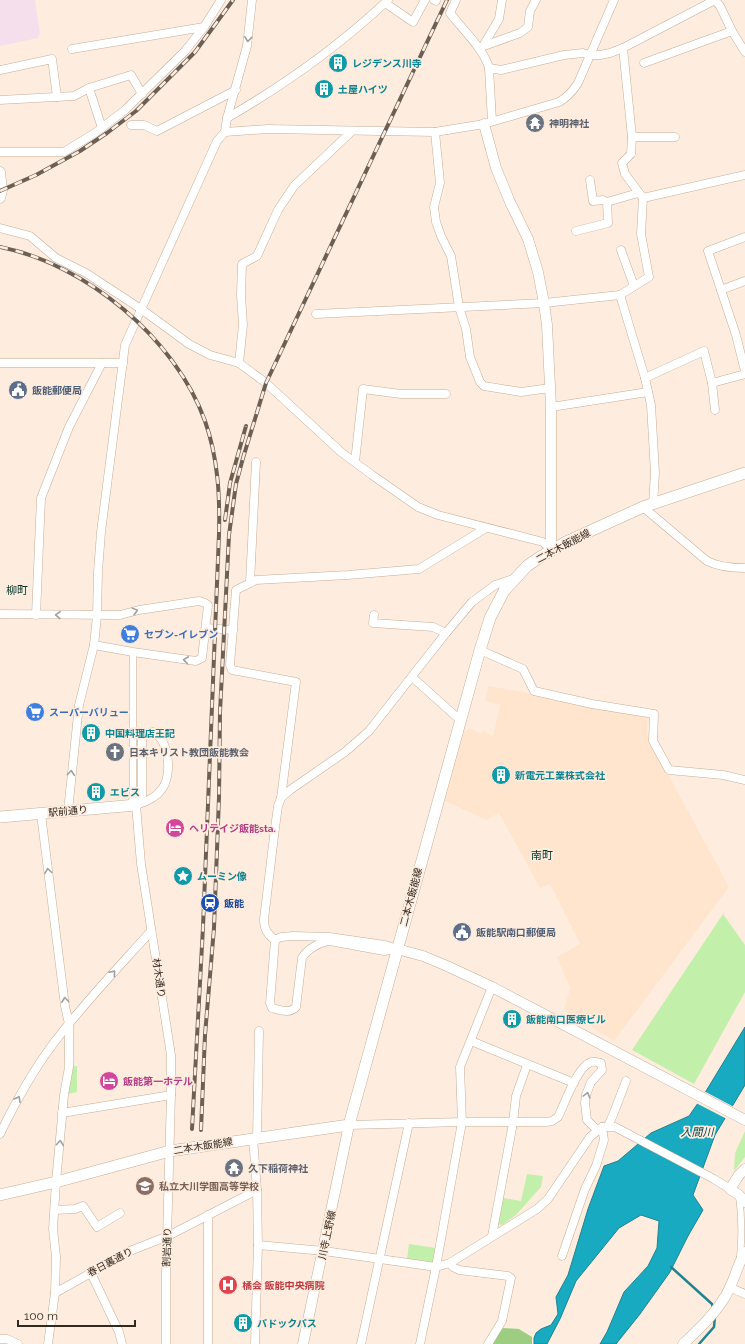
<svg xmlns="http://www.w3.org/2000/svg" width="745" height="1344" viewBox="0 0 745 1344" font-family="Raleway,'Noto Sans JP',sans-serif">
<style>
.commercial{fill:#f5dfed}
.built{fill:#ffe5cd}
.green{fill:#c2f0aa}
.forest{fill:#9ccd81}
.water{fill:#17aac0;stroke:#1f8390}
.pier{fill:#feeddf}
.lines{fill:none;stroke-linecap:round;stroke-linejoin:round}
.stream{stroke:#1f8390;stroke-width:2.5}
.pedestrian-casing{stroke:#c6ad96;stroke-width:7}
.minor-casing{stroke:#c6ad96;stroke-width:9}
.tertiary-casing{stroke:#c6ad96;stroke-width:11}
.secondary-casing{stroke:#c6ad96;stroke-width:12}
.pedestrian{stroke:#fff;stroke-width:6}
.minor{stroke:#fff;stroke-width:8}
.tertiary{stroke:#fff;stroke-width:10}
.secondary{stroke:#fff;stroke-width:11}
.rail-casing{stroke:#6c6055;stroke-width:4}
.rail{stroke:#feeddf;stroke-width:2.5;stroke-dasharray:8;stroke-linecap:butt}
.oneway{stroke:#a39f9a}
.labels{text-anchor:middle;dominant-baseline:central;stroke-width:3.5;stroke-linejoin:round;paint-order:stroke}
.culture-label{font-size:10px;font-weight:bold;fill:#0d838f;stroke:#feeddf;text-anchor:start}
.worship-label{font-size:10px;font-weight:bold;fill:#5b616d;stroke:#feeddf;text-anchor:start}
.service-label{font-size:10px;font-weight:bold;fill:#4e5e75;stroke:#feeddf;text-anchor:start}
.street-label{font-size:10px;fill:#32291f;stroke:#feeddf}
.shop-label{font-size:10px;font-weight:bold;fill:#366cbe;stroke:#feeddf;text-anchor:start}
.hotel-label{font-size:10px;font-weight:bold;fill:#b23c85;stroke:#feeddf;text-anchor:start}
.transit-label{font-size:10px;font-weight:bold;fill:#164399;stroke:#feeddf;text-anchor:start}
.education-label{font-size:10px;font-weight:bold;fill:#785e54;stroke:#feeddf;text-anchor:start}
.health-label{font-size:10px;font-weight:bold;fill:#be3a42;stroke:#feeddf;text-anchor:start}
.neighbourhood-label{font-size:11px;fill:#003527;stroke:#feeddf}
.water-label{font-size:11px;font-style:italic;fill:#013e47;stroke:#feeddf}
</style>
<rect width="100%" height="100%" fill="#feeddf"/>
<polygon class="commercial" points="0,0 35,0 40,34 38,38 0,46"/>
<polygon class="built" points="488,686 647,713 647,735 729,887 614,1041 564,1010 570,988 557,957 580,944 550,884 540,888 499,813 486,820 445,801 464,731 470,728 481,734 483,730 493,737 500,705 485,701"/>
<g class="green">
<polygon points="723,914 745,945 745,992 694,1084 632,1050"/>
<polygon points="77,1066 77,1092 64,1095 69,1067"/>
<polygon points="745,1131 745,1157 734,1171 735,1153"/>
<polygon points="527,1174 543,1176 541,1187 516,1215 502,1225 496,1224 503,1198 521,1201"/>
<polygon points="409,1244 436,1248 434,1262 407,1259"/>
</g>
<polygon class="forest" points="503,1328 519,1329 532,1337 532,1344 491,1344"/>
<polygon class="water" points="745,1027 745,1085 715,1135 693,1195 703,1210 688,1236 670,1272 640,1314 616,1344 600,1344 607,1332 624,1292 648,1266 657,1248 659,1221 641,1215 619,1228 576,1281 560,1319 547,1344 534,1344 534,1338 536,1333 541,1329 551,1325 558,1314 556,1297 568,1275 588,1209 604,1166 618,1161 651,1133 689,1116 703,1096"/>
<polygon class="pier" points="704,1091 734,1107 727,1119 696,1103"/>
<g class="lines">
<g class="stream">
<polyline points="671,1267 712,1304 713,1308"/>
<polyline points="699,1344 714,1327 715,1316"/>
</g>
<g class="pedestrian-casing">
<g id="pedestrian">
<polyline points="131,806 133,795 133,652"/>
<path d="M739 1196C742 1217 742 1236 740 1257"/>
</g>
</g>
<g class="minor-casing">
<g id="minor">
<polyline points="434,0 436,1"/>
<path d="M456 0 450 13C462 29 484 49 489 68"/>
<polyline points="715,0 720,6 732,31 745,52"/>
<polyline points="385,3 413,22 425,0"/>
<polyline points="483,46 499,19 502,0"/>
<polyline points="484,46 520,33 528,27 530,11 536,0"/>
<polyline points="623,48 632,137 631,154 622,163 625,174 643,198"/>
<polyline points="72,49 204,27"/>
<polyline points="644,63 732,31"/>
<polyline points="0,70 52,59 57,97"/>
<polyline points="89,88 102,128"/>
<polyline points="0,100 74,96 89,88 131,75 142,94"/>
<path d="M227 118C286 84 339 46 388 0"/>
<polyline points="492,121 489,68 501,70 564,55 583,53 590,55 600,55 610,53 623,48 715,0"/>
<polyline points="131,125 144,125 157,131 236,90"/>
<path d="M225 132 268 129 435 132 484 124 559 102C568 97 573 91 578 83L614 0"/>
<polyline points="435,132 440,183 434,207 436,222 441,236 451,256 459,307 466,329 470,357 480,382 484,386 521,392 550,388"/>
<polyline points="632,137 675,137"/>
<polyline points="0,152 64,152 95,133 125,110 185,51 204,27 221,0"/>
<polyline points="590,180 593,201 603,200 607,202"/>
<polyline points="0,228 30,236 56,258 86,273 141,309 189,344 210,355 239,363 266,383 341,452 372,475 418,507 438,515 543,542 551,550"/>
<polyline points="576,231 608,223 607,202 638,193"/>
<polyline points="745,237 708,251 736,335 745,371"/>
<polyline points="621,250 634,286"/>
<polyline points="721,290 745,281"/>
<polyline points="316,314 544,303 620,295"/>
<polyline points="0,363 123,363"/>
<polyline points="239,363 243,325 241,295 242,264 257,256 278,210 294,186 352,131"/>
<polyline points="645,378 704,351 712,383 745,374"/>
<polyline points="712,383 715,410"/>
<polyline points="551,407 648,392"/>
<polyline points="355,462 363,389 401,394 446,394"/>
<polyline points="653,504 655,473 651,405 645,378 620,295 649,277 641,234 643,198 745,175"/>
<path d="M643 507 707 561C719 567 731 568 745 568"/>
<polyline points="250,583 256,462"/>
<polyline points="0,614 120,615 139,610 199,601 205,603 208,605 202,658 196,661 133,652 94,645"/>
<polyline points="36,615 41,498 69,427 102,363"/>
<polyline points="374,615 373,623 433,627 446,633"/>
<polyline points="206,628 233,630"/>
<polyline points="480,650 523,669 534,691 592,704 654,714 653,741 669,770 723,775 745,780"/>
<polyline points="412,677 460,720"/>
<path d="M153 732C170 741 172 775 162 789 156 798 146 802 136 805L142 795V733Z"/>
<polyline points="281,798 296,682 232,670 230,665 236,590 256,580 348,575 419,569 486,528"/>
<polyline points="136,805 141,864 171,1055 171,1095 166,1274 166,1344"/>
<polyline points="68,811 79,705 94,645 97,616 98,572 101,532 125,345 217,141 225,132 227,118 247,46 252,0"/>
<polyline points="41,814 65,1006 69,1024 69,1067 64,1095 56,1182 53,1229 56,1257 55,1293 48,1344"/>
<path d="M293 936 329 937 385 945 397 949 384 951 330 941C320 942 307 949 302 958L296 1007C290 1014 280 1010 272 1008L270 1003 275 940 281 937Z"/>
<path d="M275 940C267 934 264 929 264 919L275 828 278 806 281 798 290 790 345 752 369 731 446 633 472 602 495 585 513 579"/>
<polyline points="471,1041 574,1083"/>
<polyline points="62,1113 171,1095"/>
<path d="M349 1125 462 1122H546L552 1121 558 1117C565 1103 577 1067 591 1062 595 1061 598 1062 601 1063L602 1070 591 1082 586 1095 585 1103 587 1120 597 1130"/>
<polyline points="608,1126 613,1115 626,1081"/>
<path d="M0 1134C15 1103 32 1072 53 1044 83 1004 118 968 151 931"/>
<polyline points="253,1138 257,1190 258,1245 255,1344"/>
<polyline points="257,1138 259,1031"/>
<polyline points="55,1210 75,1209 83,1206 97,1227 120,1213"/>
<polyline points="492,1236 513,1123 516,1096 527,1065"/>
<polyline points="258,1245 324,1251 436,1267 450,1263 537,1209 548,1199 590,1137 602,1127 615,1127 714,1179 730,1189"/>
<polyline points="562,1256 585,1189 596,1166 604,1140 602,1127"/>
<polyline points="450,1263 453,1267 459,1270 508,1276 511,1278 502,1321 488,1344"/>
<polyline points="91,1273 119,1332 122,1344"/>
<polyline points="729,1287 745,1294"/>
<polyline points="55,1293 130,1251 168,1236 257,1190"/>
<polyline points="0,1339 7,1339 18,1344"/>
<polyline points="208,1344 208,1215"/>
<polyline points="361,1344 409,1123"/>
<polyline points="420,1344 436,1267 462,1122 460,1067 492,987"/>
</g>
</g>
<g class="tertiary-casing">
<g id="tertiary">
<polyline points="484,124 496,168 510,202 528,239 538,272 544,303 547,325 551,407 551,550"/>
<polyline points="0,172 2,190 0,198"/>
<polyline points="397,949 423,956 447,966 492,987 745,1120"/>
<polyline points="745,1169 739,1175 730,1189 739,1195 745,1202"/>
<polyline points="303,1344 349,1125"/>
<path d="M683 1344C697 1331 712 1317 723 1300 733 1286 736 1268 745 1252"/>
</g>
</g>
<g class="secondary-casing">
<g id="secondary">
<polyline points="0,817 136,805"/>
<polyline points="0,1195 56,1182 170,1151 349,1125 480,650 490,618 504,591 527,566 540,557 566,542 643,507 745,473"/>
</g>
</g>
<use href="#pedestrian" class="pedestrian"/>
<use href="#minor" class="minor"/>
<use href="#tertiary" class="tertiary"/>
<use href="#secondary" class="secondary"/>
<g class="rail-casing">
<g id="rail">
<polyline points="0,191 36,175 80,151 107,133 136,111 195,52 233,0"/>
<path d="M0 247C86 264 175 338 205 421 218 458 220 495 219 534L203 927 192 1129"/>
<polyline points="225,520 230,483 246,426"/>
<polyline points="201,1130 205,1035 214,928 219,797 220,712 229,535 236,484 243,458 266,383 447,0"/>
</g>
</g>
<use href="#rail" class="rail"/>
</g>
<defs><path id="oneway-chevron" d="M-2-3.5L2.5 0L-2 3.5" fill="none" stroke-width="1.6" stroke-linecap="round" stroke-linejoin="round"/></defs>
<g class="oneway">
<use href="#oneway-chevron" transform="translate(248 39) rotate(96)"/>
<use href="#oneway-chevron" transform="translate(135 611) rotate(-15)"/>
<use href="#oneway-chevron" transform="translate(58 615) rotate(-179)"/>
<use href="#oneway-chevron" transform="translate(186 660) rotate(-172)"/>
<use href="#oneway-chevron" transform="translate(71 773) rotate(-85)"/>
<use href="#oneway-chevron" transform="translate(48 871) rotate(-98)"/>
<use href="#oneway-chevron" transform="translate(113 973) rotate(-49)"/>
<use href="#oneway-chevron" transform="translate(65 1000) rotate(-97)"/>
<use href="#oneway-chevron" transform="translate(587 1095) rotate(-75)"/>
<use href="#oneway-chevron" transform="translate(18 1099) rotate(-59)"/>
<use href="#oneway-chevron" transform="translate(60 1143) rotate(-85)"/>
</g>
<defs>
<g id="building-disc" transform="scale(1)"><circle r="9.5" fill="#0f9aa8" stroke="#feeddf"/><path d="M-4-6H4V6H1V3H-1V6H-4ZM-2.5-4.3h1.7v1.8h-1.7ZM.8-4.3h1.7v1.8H.8ZM-2.5-1h1.7V.8h-1.7ZM.8-1h1.7V.8H.8Z" fill="#fff"/></g>
<g id="temple-disc" transform="scale(1)"><circle r="9.5" fill="#6b7280" stroke="#feeddf"/><path d="M0-6L5-2H3V0L6.5 2.5H4V6H1.5V3h-3V6H-4V2.5H-6.5L-3 0V-2H-5Z" fill="#fff"/></g>
<g id="civic-disc" transform="scale(1)"><circle r="9.5" fill="#5c6f8a" stroke="#feeddf"/><path d="M-.6-6.5H3V-4.5H.6V-3L4-1V1h2V6H-6V1h2V-1L-.6-3ZM-1.2 2.5V6h2.4V2.5Z" fill="#fff"/></g>
<g id="supermarket-disc" transform="scale(1)"><circle r="9.5" fill="#3f7fe0" stroke="#feeddf"/><path d="M-6-5.5h2.5l.6 2H6L4.5 2H-2.5L-4.4-4H-6ZM-1.5 3.2a1.3 1.3 0 1 0 .1 0ZM3 3.2a1.3 1.3 0 1 0 .1 0Z" fill="#fff"/></g>
<g id="church-disc" transform="scale(1)"><circle r="9.5" fill="#6b7280" stroke="#feeddf"/><path d="M-1.2-6h2.4v3.5h3.3v2.4h-3.3V6h-2.4V-.1h-3.3v-2.4h3.3Z" fill="#fff"/></g>
<g id="hotel-disc" transform="scale(1)"><circle r="9.5" fill="#d1479c" stroke="#feeddf"/><path d="M-6-4.5h1.5V1H6V5H4.5V3h-9V5H-6ZM-4 0a1.8 1.8 0 1 1 3.6 0ZM.5 0V-2.5h3Q6-2.5 6 0Z" fill="#fff"/></g>
<g id="sight-disc" transform="scale(1)"><circle r="9.5" fill="#0f9aa8" stroke="#feeddf"/><path d="M0-6L1.8-2.2L6-1.7L2.9 1.2L3.7 5.4L0 3.3L-3.7 5.4L-2.9 1.2L-6-1.7L-1.8-2.2Z" fill="#fff"/></g>
<g id="station-disc" transform="scale(1)"><circle r="9.5" fill="#1a4fb4" stroke="#feeddf"/><path d="M-3-6H3Q5-6 5-4V2Q5 4 3 4L4.5 6H3L1.5 4h-3L-3 6H-4.5L-3 4Q-5 4-5 2V-4Q-5-6-3-6ZM-3.5-4v3h7v-3ZM-3.5 1v1.5H-2V1ZM2 1v1.5H3.5V1Z" fill="#fff"/></g>
<g id="school-disc" transform="scale(1)"><circle r="9.5" fill="#8d6e63" stroke="#feeddf"/><path d="M0-5L7-2L0 1L-7-2ZM-4 1L0 2.5L4 1V4Q0 6-4 4Z" fill="#fff"/></g>
<g id="hospital-disc" transform="scale(1)"><circle r="9.5" fill="#e0444e" stroke="#feeddf"/><path d="M-5-5h3v3.5h4V-5h3V5h-3V1.5h-4V5h-3Z" fill="#fff"/></g>
</defs>
<g fill-rule="evenodd">
<use href="#building-disc" x="338" y="63"/>
<use href="#building-disc" x="324" y="89"/>
<use href="#temple-disc" x="535" y="123"/>
<use href="#civic-disc" x="18" y="390"/>
<use href="#supermarket-disc" x="130" y="634"/>
<use href="#supermarket-disc" x="35" y="712"/>
<use href="#building-disc" x="91" y="733"/>
<use href="#church-disc" x="115" y="752"/>
<use href="#building-disc" x="501" y="775"/>
<use href="#building-disc" x="96" y="792"/>
<use href="#hotel-disc" x="175" y="828"/>
<use href="#sight-disc" x="183" y="876"/>
<use href="#station-disc" x="210" y="903"/>
<use href="#civic-disc" x="462" y="932"/>
<use href="#building-disc" x="512" y="1019"/>
<use href="#hotel-disc" x="109" y="1081"/>
<use href="#temple-disc" x="234" y="1168"/>
<use href="#school-disc" x="145" y="1186"/>
<use href="#hospital-disc" x="228" y="1285"/>
<use href="#building-disc" x="243" y="1323"/>
</g>
<g class="labels">
<g class="culture-label">
<text x="352" y="63">レジデンス川寺</text>
<text x="338" y="89">土屋ハイツ</text>
<text x="105" y="733">中国料理店王記</text>
<text x="515" y="775">新電元工業株式会社</text>
<text x="110" y="792">エビス</text>
<text x="197" y="876">ムーミン像</text>
<text x="526" y="1019">飯能南口医療ビル</text>
<text x="257" y="1323">パドックパス</text>
</g>
<g class="worship-label">
<text x="549" y="123">神明神社</text>
<text x="129" y="752">日本キリスト教団飯能教会</text>
<text x="248" y="1168">久下稲荷神社</text>
</g>
<g class="service-label">
<text x="32" y="390">飯能郵便局</text>
<text x="476" y="932">飯能駅南口郵便局</text>
</g>
<g class="street-label">
<text transform="translate(563 546) rotate(-28)">二本木飯能線</text>
<text transform="translate(68 811) rotate(-5)">駅前通り</text>
<text transform="translate(411 897) rotate(-75)">二本木飯能線</text>
<text transform="translate(159 978) rotate(81)">材木通り</text>
<text transform="translate(203 1146) rotate(-9)">二本木飯能線</text>
<text transform="translate(327 1235) rotate(-78)">川寺上野線</text>
<text transform="translate(167 1247) rotate(-88)">割岩通り</text>
<text transform="translate(110 1262) rotate(-28)">春日裏通り</text>
</g>
<g class="shop-label">
<text x="144" y="634">セブン-イレブン</text>
<text x="49" y="712">スーパーバリュー</text>
</g>
<g class="hotel-label">
<text x="189" y="828">ヘリテイジ飯能sta.</text>
<text x="123" y="1081">飯能第一ホテル</text>
</g>
<g class="transit-label">
<text x="224" y="903">飯能</text>
</g>
<g class="education-label">
<text x="159" y="1186">私立大川学園高等学校</text>
</g>
<g class="health-label">
<text x="242" y="1285">橘会 飯能中央病院</text>
</g>
<g class="neighbourhood-label">
<text x="17" y="590">柳町</text>
<text x="542" y="855">南町</text>
</g>
<g class="water-label">
<text x="697" y="1132">入間川</text>
</g>
</g>
<path d="M18 1320v6h117v-6" fill="none" stroke="#32291f" stroke-width="2"/>
<text x="24" y="1320" font-size="12" fill="#32291f" stroke="#feeddf" stroke-width="3" paint-order="stroke">100 m</text>
</svg>
